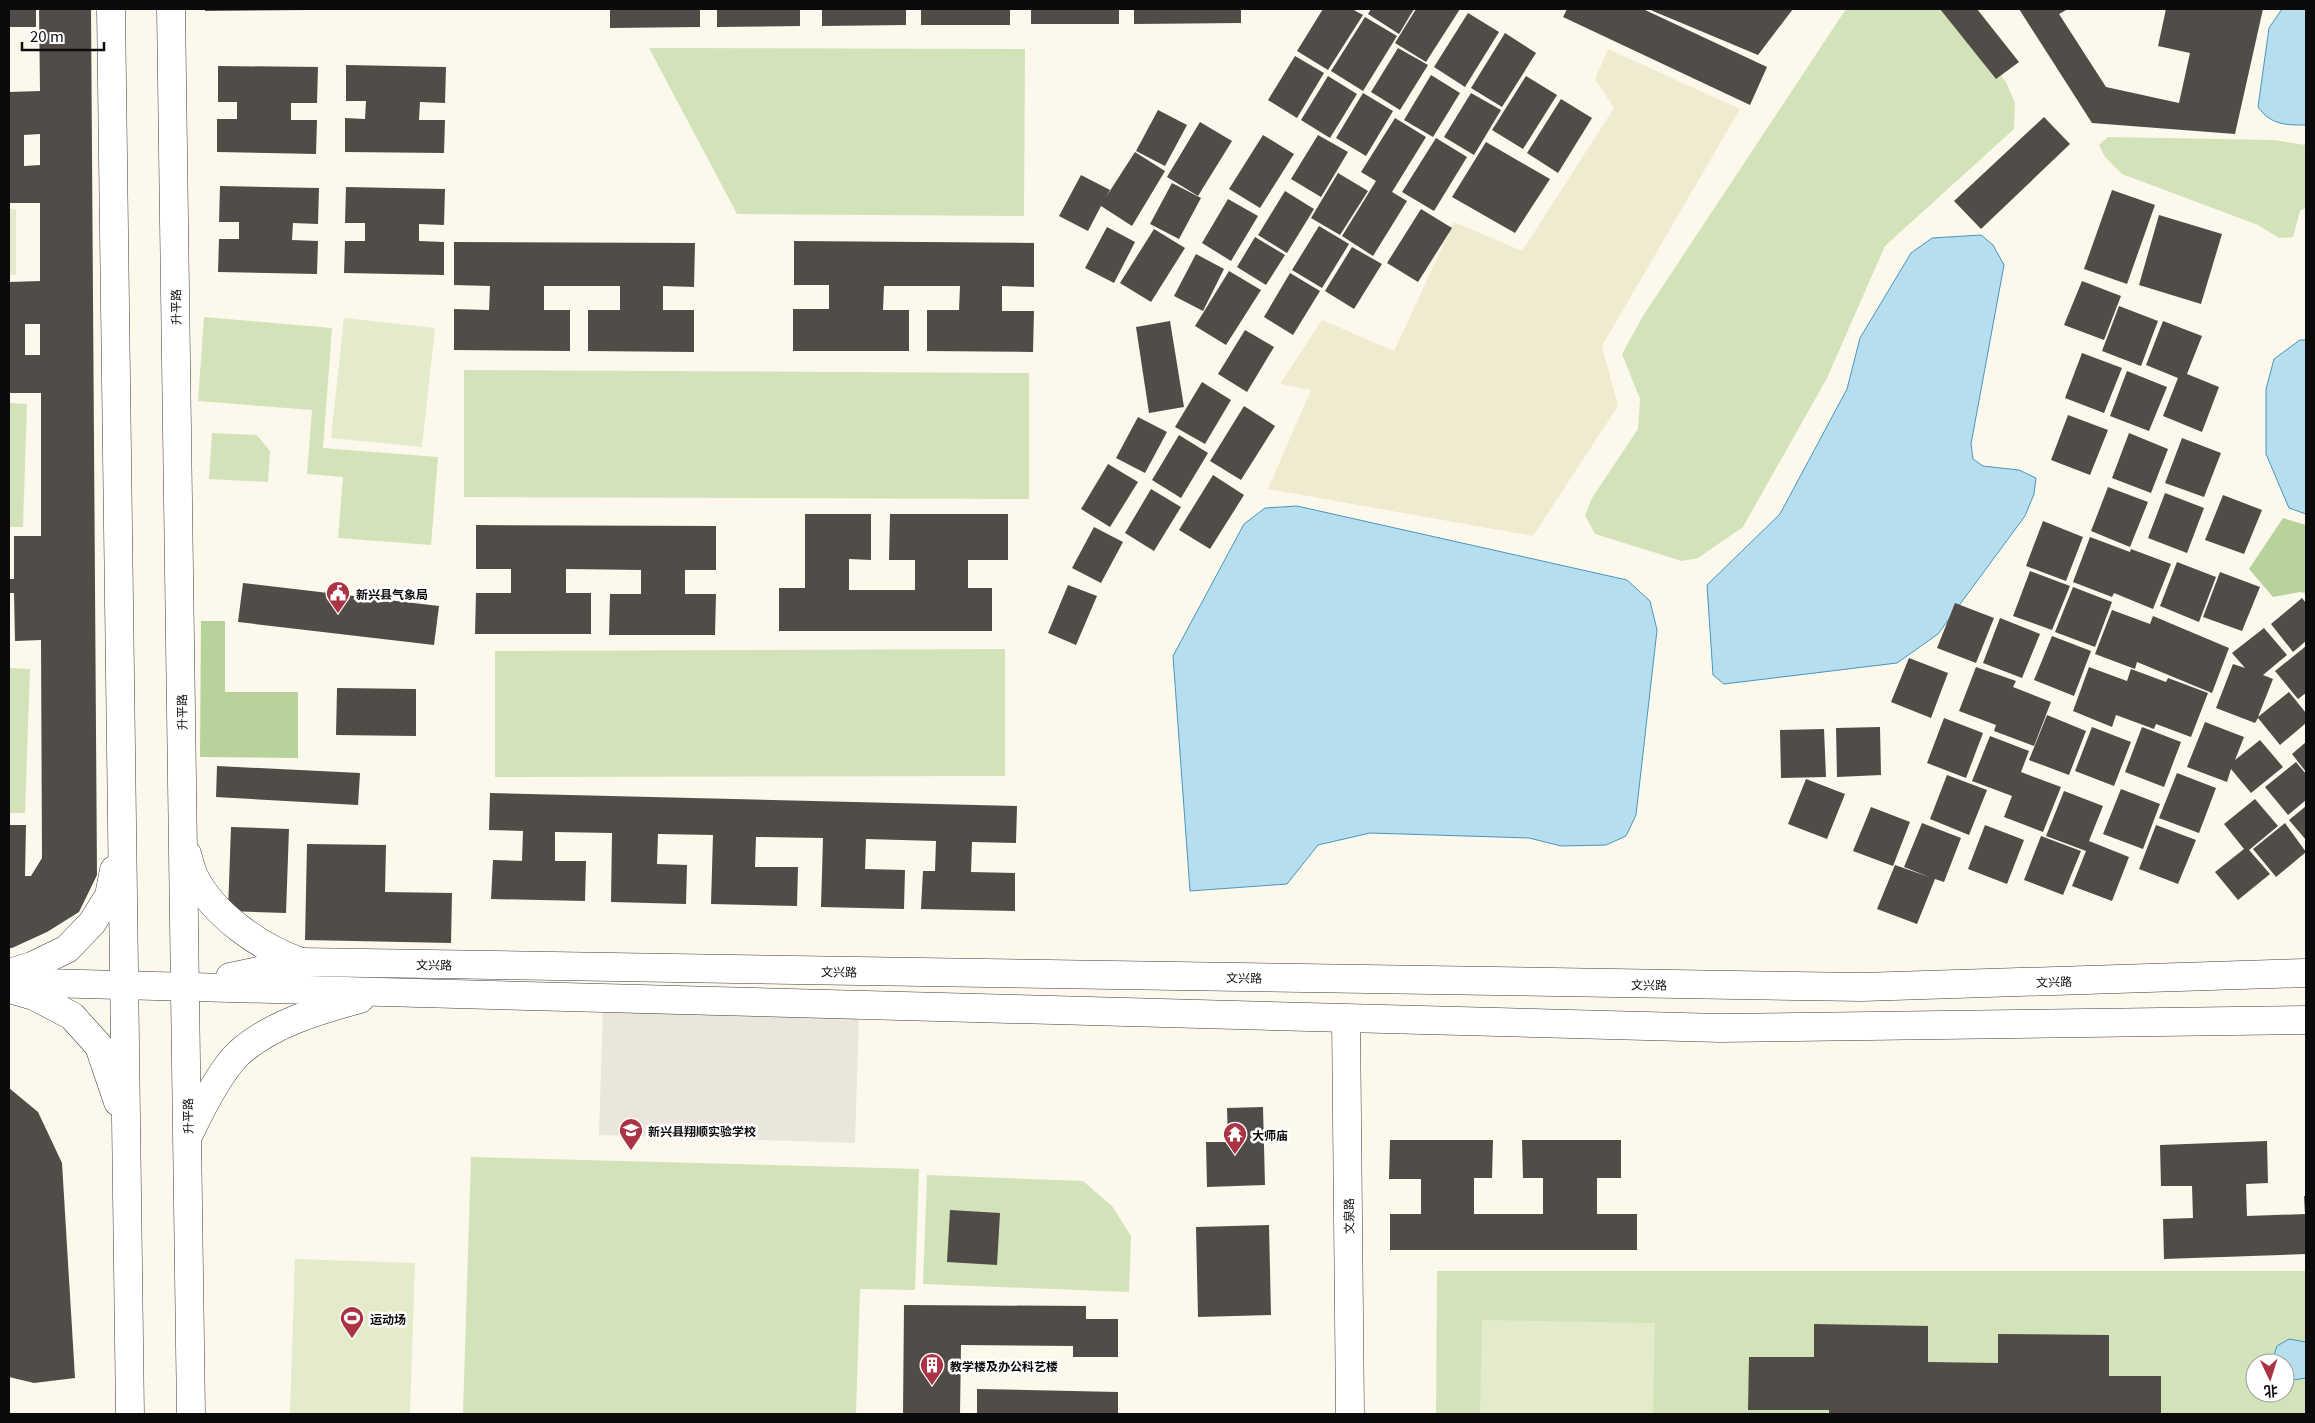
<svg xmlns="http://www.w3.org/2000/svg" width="2315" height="1423" viewBox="0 0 2315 1423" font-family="Georgia,'Noto Sans SC',serif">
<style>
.farmland{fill:#f0eacf}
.green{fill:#d2e3ba;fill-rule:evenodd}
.forest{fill:#b8d29b}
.pitch{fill:#e3ebca}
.plaza{fill:#ebe6dc}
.water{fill:#b6deee;stroke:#4697bd}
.building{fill:#524c49;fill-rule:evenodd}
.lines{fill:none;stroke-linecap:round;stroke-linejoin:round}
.minor-casing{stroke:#3e3e3e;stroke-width:29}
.minor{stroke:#fff;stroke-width:28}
.labels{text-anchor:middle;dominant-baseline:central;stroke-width:5;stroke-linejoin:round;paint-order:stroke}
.street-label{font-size:12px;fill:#0b0b0b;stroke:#fff}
.poi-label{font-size:12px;font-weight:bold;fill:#0b0b0b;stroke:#fff;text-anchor:start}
</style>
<rect width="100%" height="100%" fill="#fdf8ec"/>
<polygon class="farmland" points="1608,49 1740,109 1602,346 1618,406 1533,536 1268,489 1311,390 1280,384 1322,320 1394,351 1454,222 1522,251 1614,108 1595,79"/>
<g class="green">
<polygon points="1846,9 1945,9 2006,82 2015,103 2014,129 1885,246 1827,378 1743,527 1698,558 1682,561 1595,534 1585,515 1592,498 1638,429 1640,399 1622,354 1643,316"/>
<polygon points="649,48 1025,49 1024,216 737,214"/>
<polygon points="2108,137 2274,140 2306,145 2306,208 2300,211 2293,237 2279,238 2258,225 2122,174 2105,157 2099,145"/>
<polygon points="204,317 332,328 323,448 438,457 431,545 338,538 343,477 307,474 312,410 198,401"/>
<polygon points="464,370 1029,373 1029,499 464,497"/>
<polygon points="9,403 27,404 23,527 9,527"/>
<polygon points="212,433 257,435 270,451 268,482 209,479"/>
<polygon points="1005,649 1005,776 495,777 495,651"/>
<polygon points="9,668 30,669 25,813 9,813"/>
<polygon points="471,1157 919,1169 915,1290 860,1289 856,1414 463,1414"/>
<polygon points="927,1175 1083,1181 1112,1206 1131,1236 1129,1292 923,1284"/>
<path d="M1437 1271H2306V1414H1436ZM2255 1363H2285V1393H2255Z"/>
</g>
<g class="forest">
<polygon points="2283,518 2306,525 2306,593 2300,592 2273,597 2249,569"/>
<polygon points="201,621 225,621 225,692 298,692 298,758 200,757"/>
</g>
<g class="pitch">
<rect x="9" y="209" width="7" height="66"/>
<polygon points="344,318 435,328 422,447 331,438"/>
<polygon points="295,1259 415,1263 410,1414 290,1414"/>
<polygon points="1482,1320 1655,1323 1653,1414 1480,1414"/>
</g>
<polygon class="plaza" points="603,1008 859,1016 855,1143 599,1135"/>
<g class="water">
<path d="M2282 9H2306V125C2285 125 2271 125 2258 107L2269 28Z"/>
<polygon points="1981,235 1993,245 2004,265 1971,444 1973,459 1983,466 2019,470 2036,478 2034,494 2025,516 1938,634 1897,663 1724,684 1713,675 1707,585 1780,514 1847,389 1860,338 1911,253 1932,238"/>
<polygon points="2300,340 2306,340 2306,514 2289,508 2266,454 2266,389 2274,359"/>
<polygon points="1297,506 1627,580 1650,601 1657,630 1636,815 1626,836 1606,845 1561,846 1529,838 1370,833 1318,845 1287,884 1190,891 1173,656 1244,524 1265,508"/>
<polygon points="2289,1339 2306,1342 2306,1378 2293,1380 2285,1376 2285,1363 2274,1363 2273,1358 2277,1346"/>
</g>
<g class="building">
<rect x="9" y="9" width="27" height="18"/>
<path d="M39 9H91L97 875 79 912 47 932 12 948H9V825H26L25 876H31L42 858 41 640 15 641 14 593H9V579H14V536H41V393H9V282L40 281V203H9V92L40 91ZM40 134V165L24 166V135ZM25 324H40V355H25Z"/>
<polygon points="205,9 309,9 309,10 205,11"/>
<polygon points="610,9 700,9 700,27 610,28"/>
<polygon points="717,9 800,9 800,26 717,27"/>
<polygon points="822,9 906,9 906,25 822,26"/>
<rect x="921" y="9" width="89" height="16"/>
<rect x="1031" y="9" width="88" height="15"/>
<polygon points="1134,9 1241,9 1241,23 1134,24"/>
<polygon points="1323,9 1352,9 1363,15 1328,70 1297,51"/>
<polygon points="1371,9 1414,9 1399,34 1368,14"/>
<polygon points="1416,9 1460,9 1426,62 1395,43"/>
<polygon points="1567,9 1643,9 1767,67 1750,105 1563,17"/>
<polygon points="1648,9 1793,9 1758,55"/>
<polygon points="1940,9 1977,9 2019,62 1996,79"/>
<polygon points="2019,9 2068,9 2059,14 2106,87 2179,103 2190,53 2158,46 2166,9 2263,9 2235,134 2092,123"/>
<polygon points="1468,13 1499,32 1465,87 1434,67"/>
<polygon points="1365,17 1397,36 1363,91 1331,71"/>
<polygon points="1505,33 1536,53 1502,107 1471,88"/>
<polygon points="1398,48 1428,65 1400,110 1371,92"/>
<polygon points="1295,56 1324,73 1297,118 1268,100"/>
<polygon points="346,65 446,67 445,103 420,102 419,120 445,120 444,153 345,152 345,118 365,119 366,101 346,101"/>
<polygon points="218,66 318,67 317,103 291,103 291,120 317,120 316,154 217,152 217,119 237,119 237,102 218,102"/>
<polygon points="1431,75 1460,93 1433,137 1404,120"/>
<polygon points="1328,76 1357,94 1330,138 1301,120"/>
<polygon points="1526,76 1557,95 1523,149 1492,130"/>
<polygon points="1363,93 1393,111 1366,156 1336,138"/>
<polygon points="1471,93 1501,110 1474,155 1444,137"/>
<polygon points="1561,99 1592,118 1558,173 1527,153"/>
<polygon points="1158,110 1187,125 1165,166 1136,151"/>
<polygon points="2044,117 2070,144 1981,229 1954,201"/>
<polygon points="1395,118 1426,137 1392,192 1407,201 1373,256 1342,236 1376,181 1361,172"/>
<polygon points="1200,122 1232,141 1198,196 1167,177"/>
<polygon points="1263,135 1294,154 1260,208 1229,189"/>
<polygon points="1318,135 1348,152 1321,197 1291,179"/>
<polygon points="1436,138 1467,157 1434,211 1402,192"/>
<polygon points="1486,142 1550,179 1515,233 1452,197"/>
<polygon points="1135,152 1165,171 1132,226 1101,206 1088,231 1059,216 1081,175 1110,190 1106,197"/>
<polygon points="1338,173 1368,191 1340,235 1311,218"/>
<polygon points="1172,183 1201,198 1179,239 1150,224"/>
<polygon points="220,186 319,188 318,224 293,223 292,240 318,241 317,274 218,272 219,239 239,239 239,222 219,222"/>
<polygon points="346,187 445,189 444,225 419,224 419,241 444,242 444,275 344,273 345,241 365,241 365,223 345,223"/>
<polygon points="2112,190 2155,205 2127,284 2084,269"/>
<polygon points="1285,191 1314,209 1287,253 1258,235"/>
<polygon points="1228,199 1258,216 1231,261 1202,243"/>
<polygon points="1421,209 1452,228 1418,282 1387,263"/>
<polygon points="2159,215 2222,234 2201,304 2139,285"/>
<polygon points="1319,226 1349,244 1322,288 1292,270"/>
<polygon points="1107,227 1135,242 1114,283 1085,268"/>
<polygon points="1154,229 1185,248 1151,302 1120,283"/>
<polygon points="1255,237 1285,255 1266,285 1237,267"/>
<polygon points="794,241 1034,243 1034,287 1002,286 1002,311 1034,311 1033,352 927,351 927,310 959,310 960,286 884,286 883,310 909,310 909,351 793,351 793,309 829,309 829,285 794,285"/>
<polygon points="454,242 695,243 694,287 663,286 663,310 694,310 694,352 588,351 588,310 620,310 620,286 544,286 544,310 570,310 570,351 454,350 454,309 489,310 490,286 454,285"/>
<polygon points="1352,247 1382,264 1354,309 1325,291"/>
<polygon points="1196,254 1224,269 1203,311 1174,296"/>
<polygon points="1229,271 1261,290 1226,345 1195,326"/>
<polygon points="1290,273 1320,291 1293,335 1264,317"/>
<polygon points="2082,281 2121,296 2104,340 2064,325"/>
<polygon points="2119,306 2158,321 2141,366 2102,351"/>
<polygon points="1170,321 1184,407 1149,413 1136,327"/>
<polygon points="2163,321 2202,336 2187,374 2219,387 2202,432 2163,416 2178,378 2146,365"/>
<polygon points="1245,330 1274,347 1247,392 1218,374"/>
<polygon points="2082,353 2122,368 2104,413 2065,398"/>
<polygon points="2127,371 2167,387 2149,431 2110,416"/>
<polygon points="1202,382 1231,400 1205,444 1175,427"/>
<polygon points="1244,406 1275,426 1241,480 1210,461"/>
<polygon points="2068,415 2108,430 2090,475 2051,460"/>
<polygon points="1138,417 1167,432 1145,473 1116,458"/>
<polygon points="2129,433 2168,449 2151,493 2112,478"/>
<polygon points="1179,435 1208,453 1181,498 1152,480"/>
<polygon points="2182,438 2221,453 2204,497 2165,483"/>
<polygon points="1108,464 1138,482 1110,527 1081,509"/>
<polygon points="1213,475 1244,495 1210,549 1179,530"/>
<polygon points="2108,487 2148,502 2130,547 2091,531"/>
<polygon points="1151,489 1181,507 1154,551 1125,533"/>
<polygon points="2165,493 2204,508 2187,553 2148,538"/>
<polygon points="2223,495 2262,510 2244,554 2205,540"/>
<polygon points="805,514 871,514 871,560 849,559 849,590 915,590 915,560 889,560 890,514 1008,514 1008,560 968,560 968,588 992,588 992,631 779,631 779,588 805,588"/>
<polygon points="2043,521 2083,537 2066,581 2026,566"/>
<polygon points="476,525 716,526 716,570 685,570 685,594 716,594 715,635 609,635 610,594 641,594 641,570 566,569 566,593 591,593 591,634 475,634 476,593 511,593 511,569 476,569"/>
<polygon points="1094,527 1123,542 1101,583 1072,568"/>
<polygon points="2090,537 2130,552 2131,549 2171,564 2153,609 2114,593 2112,597 2073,582"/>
<polygon points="2177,562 2216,577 2199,622 2160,606"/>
<polygon points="2030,571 2070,586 2052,630 2013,616"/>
<polygon points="2220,572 2260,587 2242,631 2203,617"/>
<polygon points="243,583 439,606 434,645 238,622"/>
<polygon points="1068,585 1097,596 1076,645 1048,633"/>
<polygon points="2073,587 2112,602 2095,647 2055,632"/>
<polygon points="2302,598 2306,603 2306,641 2293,652 2271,624"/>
<polygon points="1955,603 1994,618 1976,663 1937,648"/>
<polygon points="2112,610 2150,624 2153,616 2229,648 2212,693 2137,662 2135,669 2095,654"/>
<polygon points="2000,618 2040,634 2022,678 1983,663"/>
<polygon points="2264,628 2287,655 2263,675 2273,679 2258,717 2289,692 2306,713 2306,723 2280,745 2258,718 2255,723 2216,708 2233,664 2245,668 2232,653"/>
<polygon points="2052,636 2091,651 2074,696 2034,680"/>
<polygon points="2306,646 2306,693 2298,699 2275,671"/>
<polygon points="1909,658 1948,673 1931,718 1891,702"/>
<polygon points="1976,667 2016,681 2013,687 2051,702 2034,746 1994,731 1996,725 1959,711"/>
<polygon points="2089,667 2127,681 2131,669 2166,682 2168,678 2208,693 2191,737 2156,724 2154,729 2116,715 2112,727 2073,711"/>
<polygon points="337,688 416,689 416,736 336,735"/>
<polygon points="2047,715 2086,731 2069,775 2029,760"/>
<polygon points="1944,718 1983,733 1966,778 1927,763"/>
<polygon points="2205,722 2244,737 2235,760 2260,740 2283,767 2251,793 2231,769 2227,782 2187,767"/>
<polygon points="1880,727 1881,775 1837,777 1836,728"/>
<polygon points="2092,727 2131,742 2114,786 2075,771"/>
<polygon points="2142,727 2181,742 2164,787 2125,772"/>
<polygon points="1824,729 1826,777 1781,778 1780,730"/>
<polygon points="1990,736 2029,751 2021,772 2061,787 2043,832 2004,817 2012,796 1972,781"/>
<polygon points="2306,742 2306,772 2292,754"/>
<polygon points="2296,762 2306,774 2306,800 2288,815 2265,787"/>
<polygon points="217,766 360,773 358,805 216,797"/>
<polygon points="2177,773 2216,788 2199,833 2159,818"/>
<polygon points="1947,775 1987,790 1969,835 1930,819"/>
<polygon points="1806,779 1845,794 1827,839 1788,824"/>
<polygon points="2121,789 2160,804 2143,849 2103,834"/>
<polygon points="2064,791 2103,806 2089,841 2129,857 2112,901 2072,886 2086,851 2046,836"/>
<polygon points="490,793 1017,806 1016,843 972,842 971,872 1015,873 1015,911 921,909 923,871 935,871 936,841 866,839 865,869 905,870 904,909 821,907 823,838 756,837 755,867 798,867 797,906 711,904 713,835 658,834 657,864 687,865 686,904 611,902 612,833 555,832 555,861 586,861 585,901 491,899 493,860 522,861 523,831 489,830"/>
<polygon points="2255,799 2278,826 2249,850 2270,874 2238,900 2215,872 2244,849 2224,824"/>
<polygon points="2306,806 2306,840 2289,820"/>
<polygon points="1871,807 1910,822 1893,866 1853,851"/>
<polygon points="1922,823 1961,838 1944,882 1935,879 1917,924 1877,909 1895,865 1929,877 1904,867"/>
<polygon points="2285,823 2306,852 2276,877 2253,849"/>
<polygon points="1985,825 2024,840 2007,884 1968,869"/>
<polygon points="2156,825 2196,840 2178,884 2139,869"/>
<polygon points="231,827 289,829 286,913 228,911"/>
<polygon points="2041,836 2081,851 2063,895 2024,880"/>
<polygon points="307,844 386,845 385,892 452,893 451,943 305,940"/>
<polygon points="9,1088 38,1112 62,1163 75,1378 34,1383 9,1377"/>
<polygon points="1263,1107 1265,1185 1207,1187 1206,1142 1228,1142 1227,1108"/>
<polygon points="1390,1140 1493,1140 1492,1178 1474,1178 1474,1214 1543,1214 1543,1178 1523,1178 1522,1140 1621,1140 1621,1178 1597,1178 1597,1214 1637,1214 1637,1250 1390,1250 1390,1214 1421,1214 1421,1179 1389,1179"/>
<polygon points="2267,1141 2268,1183 2246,1184 2247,1216 2305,1214 2304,1196 2306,1196 2306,1254 2164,1259 2163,1219 2193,1218 2192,1186 2161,1186 2160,1145"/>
<polygon points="950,1210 1000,1213 997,1265 947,1262"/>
<polygon points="1269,1225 1271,1315 1198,1317 1196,1227"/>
<polygon points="904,1305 1086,1306 1086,1319 1118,1319 1118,1357 1073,1357 1073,1346 961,1345 960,1414 903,1414"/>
<polygon points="1814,1324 1928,1326 1928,1362 1998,1363 1998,1334 2109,1335 2109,1376 2161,1376 2161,1414 1829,1414 1829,1410 1748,1410 1749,1357 1814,1357"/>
<polygon points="977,1389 1118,1392 1118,1414 977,1414"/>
</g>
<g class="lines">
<g class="minor-casing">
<g id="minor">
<polyline points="111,9 130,1414"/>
<polyline points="171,9 191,1414"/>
<path d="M187 854C189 861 191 869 194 876 213 915 261 948 301 962"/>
<polyline points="9,973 32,966 67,949 92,923 109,896 114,870"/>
<polyline points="230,977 301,962 1862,987 2306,973"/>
<polyline points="9,982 1720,1028 2306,1020"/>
<polyline points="10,989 34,996 72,1016 99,1046 118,1102"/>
<polyline points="1346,1019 1350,1414"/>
<path d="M189 1134C200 1111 220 1071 239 1053 271 1024 319 1010 360 999"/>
</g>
</g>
<use href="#minor" class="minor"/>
</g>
<defs>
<g id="civic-pin" transform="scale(1.25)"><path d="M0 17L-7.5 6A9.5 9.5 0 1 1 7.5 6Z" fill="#aa3444" stroke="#fff"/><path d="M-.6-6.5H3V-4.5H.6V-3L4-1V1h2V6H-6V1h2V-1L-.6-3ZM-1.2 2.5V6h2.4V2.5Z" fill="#fff"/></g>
<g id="school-pin" transform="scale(1.25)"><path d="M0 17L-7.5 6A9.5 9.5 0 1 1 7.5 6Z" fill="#aa3444" stroke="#fff"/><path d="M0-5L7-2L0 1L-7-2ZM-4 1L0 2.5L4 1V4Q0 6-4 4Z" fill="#fff"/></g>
<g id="temple-pin" transform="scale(1.25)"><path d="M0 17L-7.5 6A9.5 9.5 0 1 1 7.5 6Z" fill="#aa3444" stroke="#fff"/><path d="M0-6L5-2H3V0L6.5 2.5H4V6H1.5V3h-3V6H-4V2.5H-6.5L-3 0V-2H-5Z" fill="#fff"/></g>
<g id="stadium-pin" transform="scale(1.25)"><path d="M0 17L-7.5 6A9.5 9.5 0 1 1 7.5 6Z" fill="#aa3444" stroke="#fff"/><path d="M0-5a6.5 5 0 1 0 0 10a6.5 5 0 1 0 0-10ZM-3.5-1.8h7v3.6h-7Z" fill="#fff"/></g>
<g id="building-pin" transform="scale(1.25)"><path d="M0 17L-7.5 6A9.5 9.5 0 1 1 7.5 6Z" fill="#aa3444" stroke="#fff"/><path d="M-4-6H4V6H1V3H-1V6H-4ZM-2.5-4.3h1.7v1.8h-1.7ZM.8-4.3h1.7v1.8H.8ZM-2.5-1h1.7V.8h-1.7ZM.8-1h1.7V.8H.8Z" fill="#fff"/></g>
</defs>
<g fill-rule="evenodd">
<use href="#civic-pin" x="338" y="593"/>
<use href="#school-pin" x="631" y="1130"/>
<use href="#temple-pin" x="1235" y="1134"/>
<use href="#stadium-pin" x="352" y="1318"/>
<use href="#building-pin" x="932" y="1365"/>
</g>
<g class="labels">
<g class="street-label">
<text transform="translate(175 307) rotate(-91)">升平路</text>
<text transform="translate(181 712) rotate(-91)">升平路</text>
<text transform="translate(434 964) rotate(1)">文兴路</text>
<text transform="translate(839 971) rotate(1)">文兴路</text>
<text transform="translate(1244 977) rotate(1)">文兴路</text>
<text transform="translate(2054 981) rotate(-2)">文兴路</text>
<text transform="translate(1649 984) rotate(1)">文兴路</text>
<text transform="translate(187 1116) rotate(-91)">升平路</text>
<text transform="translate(1348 1216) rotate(-91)">文泉路</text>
</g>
<g class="poi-label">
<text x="356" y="593">新兴县气象局</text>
<text x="648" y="1130">新兴县翔顺实验学校</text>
<text x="1252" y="1134">大师庙</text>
<text x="370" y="1318">运动场</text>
<text x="950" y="1365">教学楼及办公科艺楼</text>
</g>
</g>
<rect width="2315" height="1423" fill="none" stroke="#0b0b0b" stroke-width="20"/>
<g transform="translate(2270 1378) rotate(176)"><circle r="24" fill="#ffffff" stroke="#9d9d9d"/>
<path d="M0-4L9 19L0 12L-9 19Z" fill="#aa3444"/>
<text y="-8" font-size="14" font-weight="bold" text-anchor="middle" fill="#0b0b0b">北</text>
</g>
<path d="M22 42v8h82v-8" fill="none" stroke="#0b0b0b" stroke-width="2.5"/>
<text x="30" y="42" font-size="15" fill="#0b0b0b" stroke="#ffffff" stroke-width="4" paint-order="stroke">20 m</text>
</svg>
